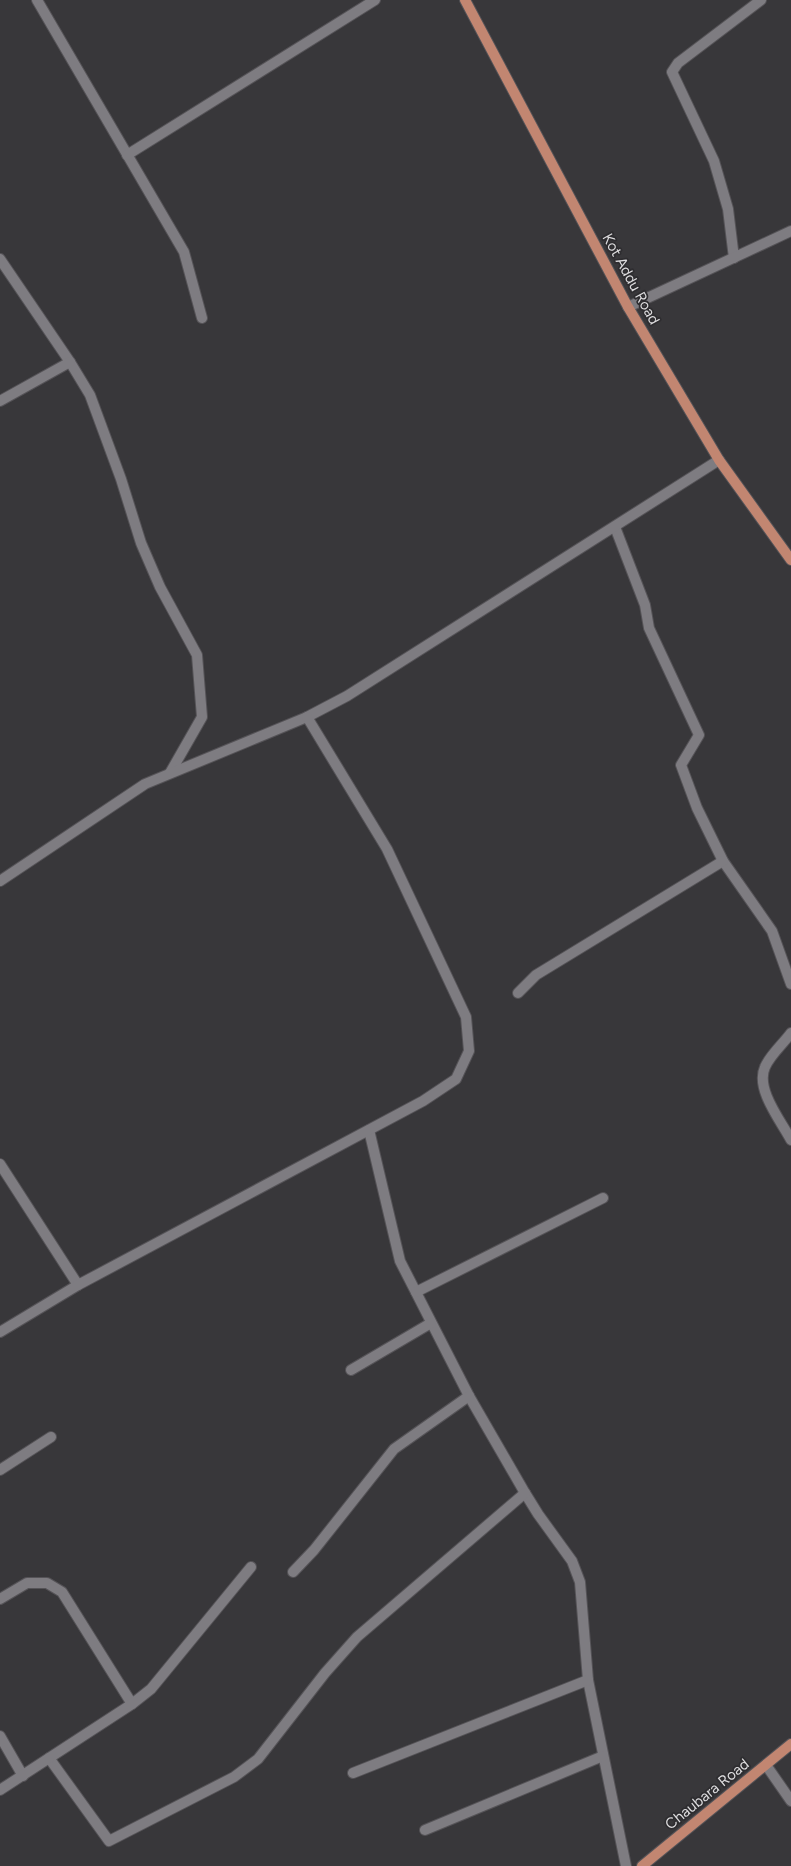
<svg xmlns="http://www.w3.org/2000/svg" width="791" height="1866" viewBox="0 0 791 1866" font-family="Figtree,sans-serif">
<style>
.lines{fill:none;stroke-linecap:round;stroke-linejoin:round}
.minor-casing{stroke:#555357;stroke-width:12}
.major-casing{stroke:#555357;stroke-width:12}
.minor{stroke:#7e7c81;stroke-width:10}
.major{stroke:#c28671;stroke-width:10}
.labels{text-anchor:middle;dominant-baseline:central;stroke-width:3.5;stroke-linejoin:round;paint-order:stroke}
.street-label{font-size:15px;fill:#dddcde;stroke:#2e2d30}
</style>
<rect width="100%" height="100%" fill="#38373a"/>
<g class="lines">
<g class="minor-casing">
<g id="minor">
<polyline points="37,0 184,252 202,318"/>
<polyline points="127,155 375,0"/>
<polyline points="734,258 728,209 714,161 672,72 678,63 761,0"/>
<polyline points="0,259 70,362 90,395 121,479 141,543 160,587 197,655 202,717 170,773"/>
<polyline points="628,307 791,231"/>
<polyline points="0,401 70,362"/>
<polyline points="615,527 645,605 649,628 699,735 681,765 697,808 723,861 772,931 791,984"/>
<polyline points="0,881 145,784 307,717 347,696 719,460"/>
<polyline points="518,993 536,975 723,861"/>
<path d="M791 1033C783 1044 770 1055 765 1067 755 1089 781 1121 791 1140"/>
<polyline points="369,1130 400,1261 469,1396 525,1493 538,1514 572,1561 580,1582 588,1680 626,1866"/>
<polyline points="0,1164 78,1285"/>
<polyline points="416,1292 603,1198"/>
<polyline points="0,1332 78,1285 423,1101 456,1079 469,1051 466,1017 387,849 307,717"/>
<polyline points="351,1370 431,1323"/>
<polyline points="0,1470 51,1437"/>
<polyline points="293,1572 314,1550 394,1449 469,1396"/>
<polyline points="0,1599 27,1583 47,1583 62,1592 132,1704"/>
<polyline points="0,1736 23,1776"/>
<polyline points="49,1758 109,1841 234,1777 258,1759 325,1673 357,1637 525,1493"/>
<polyline points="766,1765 791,1801"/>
<polyline points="353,1773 588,1680"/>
<polyline points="0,1790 132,1704 151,1689 251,1567"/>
<polyline points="425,1830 603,1756"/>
</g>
</g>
<g class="major-casing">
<g id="major">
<polyline points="465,0 628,307 719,460 791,560"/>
<polyline points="642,1866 791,1744"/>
</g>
</g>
<use href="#minor" class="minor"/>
<use href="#major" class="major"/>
</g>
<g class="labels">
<g class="street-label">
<text transform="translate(631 279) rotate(61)">Kot Addu Road</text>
<text transform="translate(707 1794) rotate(-39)">Chaubara Road</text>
</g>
</g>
</svg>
